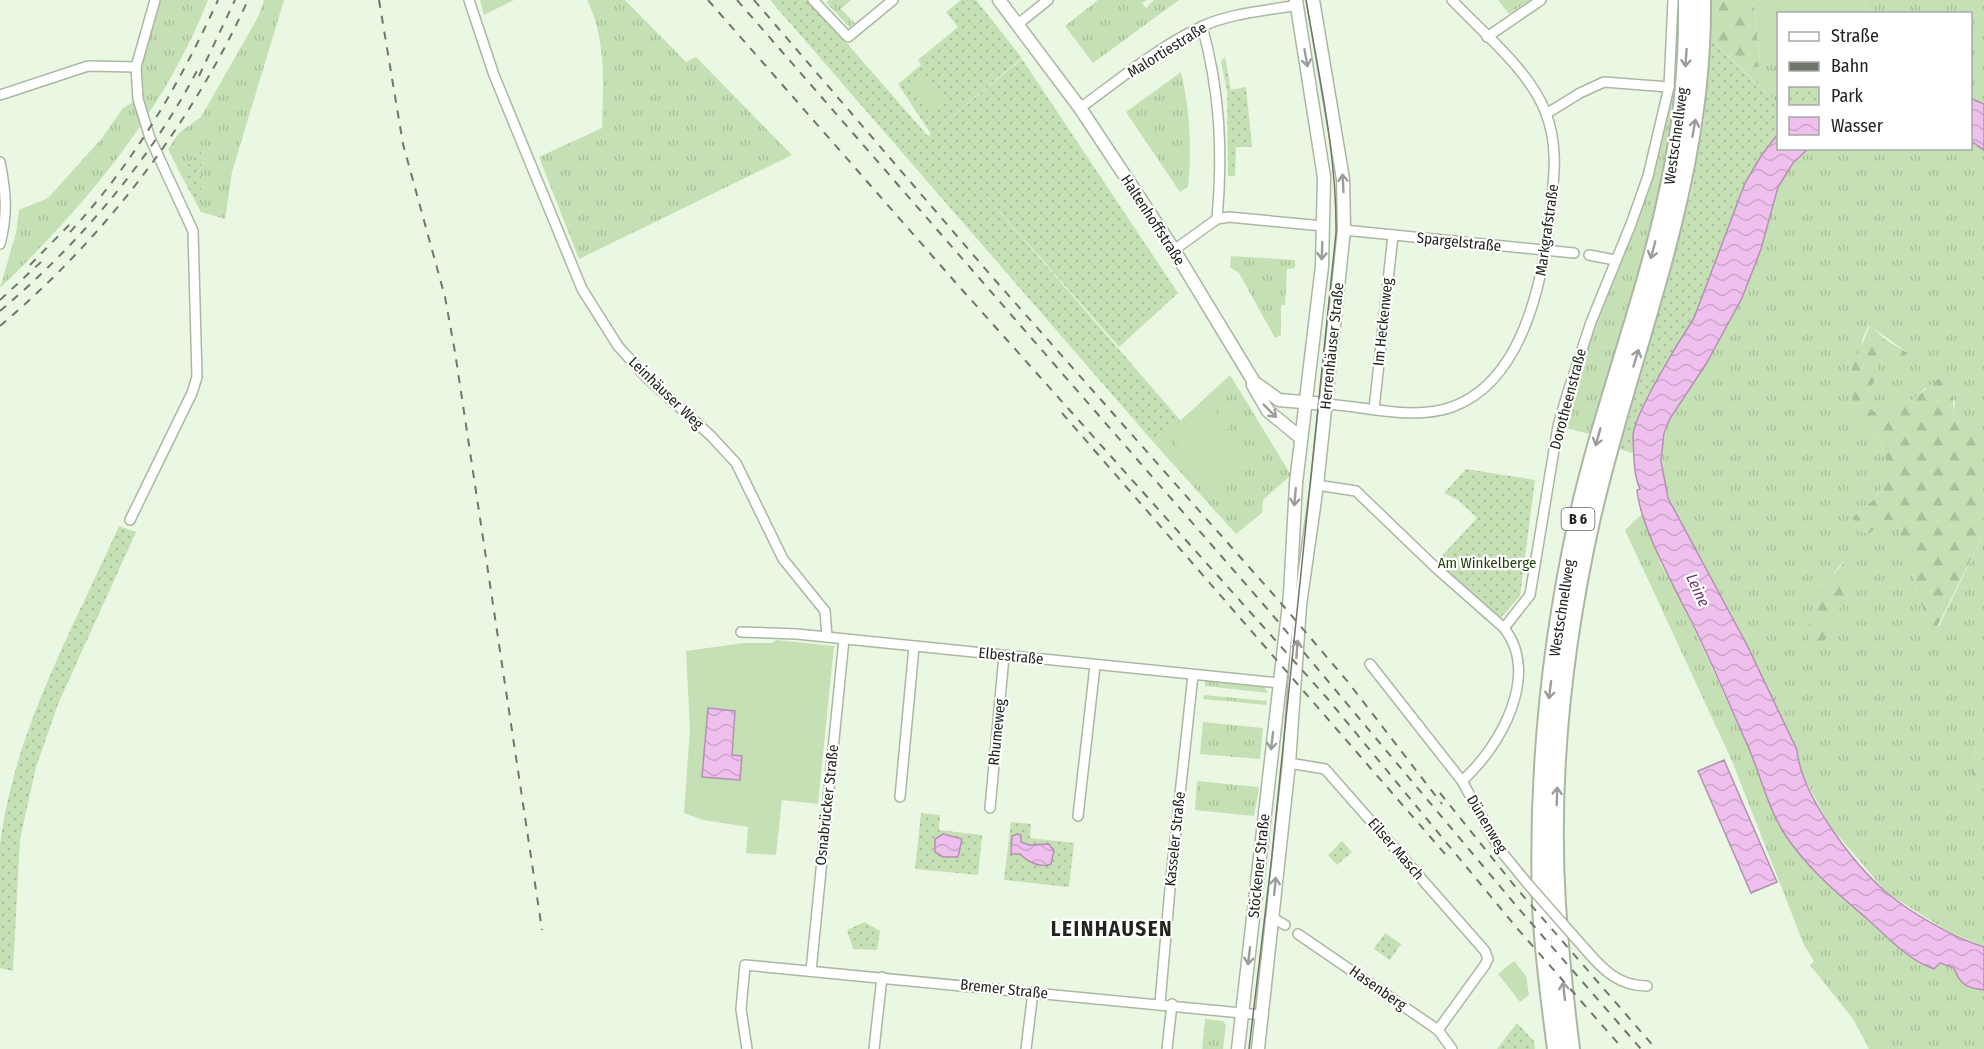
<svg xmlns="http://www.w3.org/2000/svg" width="1984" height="1049" viewBox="0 0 1984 1049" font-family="'Fira Sans Condensed',sans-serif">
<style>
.grass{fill:url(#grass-tufts);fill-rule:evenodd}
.forest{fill:url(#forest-firs)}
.park{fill:url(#park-dots)}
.pitch{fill:#c6e0b5}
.water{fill:url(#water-waves);stroke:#b192af;stroke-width:1.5}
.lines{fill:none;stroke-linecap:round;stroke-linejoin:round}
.minor-casing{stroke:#abb7a3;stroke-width:12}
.tertiary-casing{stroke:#abb7a3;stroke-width:15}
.trunk-casing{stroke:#abb7a3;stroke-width:20}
.minor{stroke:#fff;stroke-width:9}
.tertiary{stroke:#fff;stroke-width:12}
.trunk{stroke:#fff;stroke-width:16}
.tram{stroke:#6f776a;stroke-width:1.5}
.rail{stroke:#6f776a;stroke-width:2;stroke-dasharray:8 8;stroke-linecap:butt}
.minor-bridge-casing{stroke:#abb7a3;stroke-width:12;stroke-linecap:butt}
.minor-bridge{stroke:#fff;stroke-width:9}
.oneway{stroke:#9b9d99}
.labels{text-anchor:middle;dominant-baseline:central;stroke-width:4.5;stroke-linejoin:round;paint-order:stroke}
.shield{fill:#fff;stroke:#636661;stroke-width:1.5}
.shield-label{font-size:14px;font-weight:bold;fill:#20251d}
.street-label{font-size:15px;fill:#20251d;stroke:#fff}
.park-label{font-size:15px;fill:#244109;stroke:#fff}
.water-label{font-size:16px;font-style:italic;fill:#723a71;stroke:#fff}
.district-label{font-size:21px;font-weight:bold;letter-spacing:1.5px;fill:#20251d;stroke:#fff}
</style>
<defs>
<pattern id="grass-tufts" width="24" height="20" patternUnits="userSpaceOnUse" patternTransform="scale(1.5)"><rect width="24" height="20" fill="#c6e0b5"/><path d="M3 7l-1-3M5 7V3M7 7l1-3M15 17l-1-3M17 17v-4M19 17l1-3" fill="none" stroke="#aac09b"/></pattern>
<pattern id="forest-firs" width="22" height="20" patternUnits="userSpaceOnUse" patternTransform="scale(1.5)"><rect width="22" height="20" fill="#c6e0b5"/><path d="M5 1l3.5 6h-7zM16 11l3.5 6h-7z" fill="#aac09b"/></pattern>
<pattern id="park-dots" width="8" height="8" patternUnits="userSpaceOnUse" patternTransform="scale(1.5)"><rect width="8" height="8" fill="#c6e0b5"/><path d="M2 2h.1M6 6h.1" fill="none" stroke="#aac09b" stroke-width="1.8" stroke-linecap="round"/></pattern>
<pattern id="water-waves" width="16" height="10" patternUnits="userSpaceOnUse" patternTransform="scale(1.5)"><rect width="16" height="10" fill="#efc0ed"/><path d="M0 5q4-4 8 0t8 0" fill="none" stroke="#cda5cb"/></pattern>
</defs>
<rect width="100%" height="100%" fill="#eaf7e2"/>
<g class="grass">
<path d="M157 0H208C164 112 86 205 0 288L16 233 19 210 48 198 102 138 123 108 138 99 137 83Z"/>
<polygon points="264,0 284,0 232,172 225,219 201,212 201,147 181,175 168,149 179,133 201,117 258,17"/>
<polygon points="480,0 514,0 484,15"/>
<path d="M587 0H625L686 62 696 57 792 155 579 259 539 157 602 128C603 86 607 39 587 0Z"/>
<polygon points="829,0 851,0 841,9 855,23 849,27 826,2"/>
<polygon points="1098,0 1147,0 1142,3 1146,8 1154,0 1179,0 1093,63 1065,26"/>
<polygon points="1498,0 1530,0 1509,14"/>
<polygon points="1673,0 1684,0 1678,112 1656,224 1593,435 1558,426 1567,395 1631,224 1669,87"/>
<polygon points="1865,0 1984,0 1984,104 1971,98 1970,14 1866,13"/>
<polygon points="1771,64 1778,64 1778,104 1743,70"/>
<path d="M1181 72C1190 110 1192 148 1188 187L1180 192 1126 112Z"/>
<path d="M1971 141 1984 150V430L1962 426 1954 412 1955 401 1925 388C1912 403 1899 411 1879 414L1866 406 1865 395 1876 378 1877 365 1886 358 1908 353 1869 325 1862 340 1859 424 1879 436 1891 478 1873 500 1853 517 1896 520 1929 629 1939 626 1984 533V717L1971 772 1984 802V947L1944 929 1887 893 1830 826 1798 766 1797 750 1759 672 1668 498 1663 477 1662 449 1669 420 1706 364 1742 298 1761 248 1778 187 1793 163 1808 149 1970 148ZM1843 562 1853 573 1848 583 1834 573Z"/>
<polygon points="1231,256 1295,260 1295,268 1287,269 1285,305 1281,305 1281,335 1275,338 1239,273 1230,267"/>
<polygon points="1230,375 1291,475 1263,500 1262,513 1236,534 1155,444"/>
<path d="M1643 513 1661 564 1682 603 1747 744 1772 809 1815 871 1904 953C1922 966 1934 961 1954 968 1960 985 1967 988 1984 990V1049H1869L1853 1019 1810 965 1814 961 1804 945 1732 761 1625 530Z"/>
<polygon points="1205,681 1264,687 1268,693 1205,686"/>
<polygon points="1204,695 1267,701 1267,705 1203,699"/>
<polygon points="1203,722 1263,728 1260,759 1200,754"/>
<polygon points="1197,781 1259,787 1254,816 1195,810"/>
<polygon points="1205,1019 1223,1021 1226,1025 1223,1049 1202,1049"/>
</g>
<g class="forest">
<polygon points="1710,0 1753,0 1760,59 1771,64 1743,70 1710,39"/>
<path d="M1870 325 1886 340 1908 353 1899 360 1886 358 1877 365V378L1865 395 1866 406 1879 414C1906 410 1919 393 1940 378L1952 387 1954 412 1962 426 1984 430V533L1935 631 1929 629 1896 520H1884L1869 534 1856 530 1853 517 1873 500 1891 478 1879 436 1859 424 1847 381Z"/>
<path d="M1844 562 1852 564 1853 573 1830 634 1820 645 1808 639C1808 607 1825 585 1844 562Z"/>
<polygon points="1984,717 1984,802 1971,772"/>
</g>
<g class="park">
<polygon points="770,0 809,0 928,136 931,134 898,84 921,65 918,60 958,27 946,12 961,0 976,0 1022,58 931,134 1022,59 1178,293 1119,347 965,172 1181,421 1155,444"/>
<polygon points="1710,39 1778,104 1778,134 1761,156 1745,183 1694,318 1640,415 1633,438 1635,447 1632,453 1620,449 1691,193 1704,119"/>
<polygon points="1225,57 1231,90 1246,87 1252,147 1236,147 1235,176 1228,176 1227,91 1221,61"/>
<polygon points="201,146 201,212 181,175"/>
<polygon points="1466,469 1535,480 1520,596 1497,622 1436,568 1444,559 1441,557 1477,518 1458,500 1444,493"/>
<path d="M119 526 136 532 58 704 36 767 20 839 13 971 0 968C0 928 0 885 0 845 14 731 73 629 119 526Z"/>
<polygon points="921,813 940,815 939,830 982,835 978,875 915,869"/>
<polygon points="1011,822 1031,824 1030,838 1074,843 1069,887 1004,880"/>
<polygon points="1342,841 1352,852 1337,865 1328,855"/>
<polygon points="865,922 880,931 877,950 853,949 847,930"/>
<polygon points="1385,933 1401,944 1390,960 1374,949"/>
<polygon points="1517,1023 1534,1041 1535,1049 1497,1049"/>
</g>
<g class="pitch">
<polygon points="1753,0 1865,0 1866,13 1778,14 1778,64 1771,64 1760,59"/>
<polygon points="924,75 946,103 933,113 911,85"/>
<polygon points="1210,405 1229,428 1219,437 1241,462 1212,486 1172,438"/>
<polygon points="776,640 834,646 818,804 782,800 776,855 746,853 748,827 703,820 684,813 690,730 686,651 744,643 772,643"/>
<polygon points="1514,961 1526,976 1529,995 1520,1002 1498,974"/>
</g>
<g class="water">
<polygon points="1970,98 1984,104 1984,150 1971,141"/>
<path d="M1778 134V148L1808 149 1793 163 1778 187 1761 249 1742 298 1706 364 1669 420 1664 434 1661 461 1668 498 1747 645 1797 750C1801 795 1853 864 1887 893 1911 913 1954 938 1984 947V990C1967 988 1960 985 1954 968L1940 963 1934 969C1906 959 1888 937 1866 918 1836 892 1805 866 1784 833 1767 806 1760 773 1747 744 1726 697 1706 648 1682 603 1667 573 1640 523 1637 490L1640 489C1633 474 1634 453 1633 437 1632 417 1681 338 1694 318L1745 183 1761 156Z"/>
<polygon points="708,708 735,711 732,755 742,756 740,780 702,777"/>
<polygon points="1724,760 1777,882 1751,893 1698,771"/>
<polygon points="943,834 962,839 958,857 943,857 935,852 935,839"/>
<path d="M1017 834 1021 835V842L1029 845 1049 844 1054 851 1051 864C1040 869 1027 861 1020 854H1011L1012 836Z"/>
</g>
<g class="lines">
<g class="minor-casing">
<g id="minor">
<polyline points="469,0 494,75 582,289 618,346 645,376 711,436 736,463 783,559 825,611 827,637"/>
<polyline points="813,0 848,37 893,0"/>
<polyline points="1018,24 1048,0"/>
<path d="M1202 26C1220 91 1223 152 1217 219"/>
<polyline points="1487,37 1541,0"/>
<polyline points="0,95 88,66 136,67"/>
<path d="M1080 108C1119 80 1159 46 1203 26 1231 13 1266 11 1297 5"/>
<polyline points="1546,114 1580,93 1604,82 1669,87"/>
<path d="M0 162C6 192 8 214 0 244"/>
<polyline points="1344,230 1574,253"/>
<polyline points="1174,250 1217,219 1229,217 1323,226"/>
<polyline points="1589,255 1615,260"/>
<path d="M1325 404C1366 406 1412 421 1452 407 1524 381 1543 280 1550 214 1554 179 1559 145 1545 111 1529 70 1482 32 1452 0"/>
<polyline points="1374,409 1393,235"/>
<polyline points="1317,485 1356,491 1436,568 1504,628"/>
<polyline points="130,520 192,393 197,377 193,231 150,138 138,99 136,67 155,0"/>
<polyline points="741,632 797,634 1280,683"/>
<polyline points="1370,664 1462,781 1500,850 1527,883"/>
<polyline points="1289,763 1325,769 1485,951 1488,959 1485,965 1438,1030"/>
<path d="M1462 781C1500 747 1541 675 1504 628L1530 595 1558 426 1567 395 1591 322 1631 224 1648 176 1669 87 1673 0"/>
<polyline points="900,797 914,647"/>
<polyline points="990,808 1004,656"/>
<polyline points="1078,816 1095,666"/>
<polyline points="1272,917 1285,925"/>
<polyline points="1298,934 1438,1030 1452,1049"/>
<path d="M1586 950C1603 970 1619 986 1647 986"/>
<polyline points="811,971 844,639"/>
<polyline points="1160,1003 1171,877 1193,675"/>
<polyline points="747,1049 741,1009 745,965 1262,1015"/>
<polyline points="874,1049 882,977"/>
<polyline points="1026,1049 1033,992"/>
<polyline points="1167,1049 1172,1004"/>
</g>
</g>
<g class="tertiary-casing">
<g id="tertiary">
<polyline points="999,0 1080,108 1174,250 1254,382 1279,400 1325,404"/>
<polyline points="1253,385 1268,411 1301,438"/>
<polyline points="1238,1049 1290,595 1296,483 1322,266 1324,177 1296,0"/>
<polyline points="1258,1049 1289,763 1300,605 1317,485 1344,230 1343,179 1313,0"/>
</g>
</g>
<g class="trunk-casing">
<g id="trunk">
<path d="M1556 1049C1550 1001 1543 953 1541 905 1537 775 1550 644 1578 517 1603 405 1646 298 1669 186 1682 125 1688 62 1687 0"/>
<path d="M1571 1049C1565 1001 1560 953 1557 905 1549 777 1564 642 1592 517 1633 340 1704 186 1702 0"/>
</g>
</g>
<use href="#minor" class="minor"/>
<use href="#tertiary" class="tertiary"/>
<use href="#trunk" class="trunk"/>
<path class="tram" d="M1249 1049 1271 864 1336 233C1337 155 1319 77 1306 0"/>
<g class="rail">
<polyline points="379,0 403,144 445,297 455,352 542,930"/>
<polyline points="708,0 956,283 1327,698 1516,927 1623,1049"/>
<polyline points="737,0 1270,612 1519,909 1641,1049"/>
<polyline points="754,0 994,279 1280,602 1348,682 1442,804"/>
<polyline points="199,76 235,0"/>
<path d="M70 232C134 163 179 85 218 0"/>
<polyline points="30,265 72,222"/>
<polyline points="0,300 41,262"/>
<path d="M0 311C79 244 152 159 200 65"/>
<path d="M0 326C105 237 191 125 248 0"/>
<polyline points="1062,413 1446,855"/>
<polyline points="1440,793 1518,890 1656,1049"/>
</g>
<g class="minor-bridge-casing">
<polyline id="minor-bridge" points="1527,883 1586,950"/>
</g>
<use href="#minor-bridge" class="minor-bridge"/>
</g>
<defs><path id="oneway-shaft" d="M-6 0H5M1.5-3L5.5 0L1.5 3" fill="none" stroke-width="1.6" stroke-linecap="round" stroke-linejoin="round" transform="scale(1.5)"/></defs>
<g class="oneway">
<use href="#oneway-shaft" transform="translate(1306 58) rotate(80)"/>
<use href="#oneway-shaft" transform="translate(1686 58) rotate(94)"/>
<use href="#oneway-shaft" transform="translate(1694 128) rotate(-80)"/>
<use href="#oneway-shaft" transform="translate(1343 183) rotate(-93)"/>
<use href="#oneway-shaft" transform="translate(1653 250) rotate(105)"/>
<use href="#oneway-shaft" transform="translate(1322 251) rotate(92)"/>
<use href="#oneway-shaft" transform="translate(1636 358) rotate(-73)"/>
<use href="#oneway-shaft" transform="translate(1270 411) rotate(45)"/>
<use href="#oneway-shaft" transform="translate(1598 437) rotate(106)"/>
<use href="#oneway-shaft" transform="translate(1295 497) rotate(95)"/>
<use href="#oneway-shaft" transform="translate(1297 649) rotate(-86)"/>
<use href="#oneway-shaft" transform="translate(1550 690) rotate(97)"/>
<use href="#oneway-shaft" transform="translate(1272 741) rotate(97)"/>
<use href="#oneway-shaft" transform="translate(1557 796) rotate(-88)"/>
<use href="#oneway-shaft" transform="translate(1275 886) rotate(-84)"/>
<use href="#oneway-shaft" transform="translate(1249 956) rotate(97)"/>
<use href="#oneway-shaft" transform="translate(1564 991) rotate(-96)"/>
</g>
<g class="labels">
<rect class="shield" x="1561.5" y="508" width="33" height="22" rx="4.5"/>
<g class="shield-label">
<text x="1578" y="519">B 6</text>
</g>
<g class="street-label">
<text transform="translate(1167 50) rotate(-32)">Malortiestraße</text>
<text transform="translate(1676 136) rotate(-82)">Westschnellweg</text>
<text transform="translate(1153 220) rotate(57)">Haltenhoffstraße</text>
<text transform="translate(1547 230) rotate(-82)">Markgrafstraße</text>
<text transform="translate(1459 242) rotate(6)">Spargelstraße</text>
<text transform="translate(1383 322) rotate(-84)">Im Heckenweg</text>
<text transform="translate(1332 346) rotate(-84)">Herrenhäuser Straße</text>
<text transform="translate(666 393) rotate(44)">Leinhäuser Weg</text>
<text transform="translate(1568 399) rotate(-75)">Dorotheenstraße</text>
<text transform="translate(1562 608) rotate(-81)">Westschnellweg</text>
<text transform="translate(1011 656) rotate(6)">Elbestraße</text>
<text transform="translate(997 732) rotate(-84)">Rhumeweg</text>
<text transform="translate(827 805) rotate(-84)">Osnabrücker Straße</text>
<text transform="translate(1487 824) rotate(59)">Dünenweg</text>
<text transform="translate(1175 839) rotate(-84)">Kasseler Straße</text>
<text transform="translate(1396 849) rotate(49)">Eilser Masch</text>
<text transform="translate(1259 866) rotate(-84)">Stöckener Straße</text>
<text transform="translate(1378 988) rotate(35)">Hasenberg</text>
<text transform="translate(1004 989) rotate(6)">Bremer Straße</text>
</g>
<g class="park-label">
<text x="1487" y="563">Am Winkelberge</text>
</g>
<g class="water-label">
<text transform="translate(1698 590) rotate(65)">Leine</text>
</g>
<g class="district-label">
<text x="1112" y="929">LEINHAUSEN</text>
</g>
</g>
<rect x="1777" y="12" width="195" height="138" fill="#ffffff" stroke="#a6a8a5" stroke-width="1.5"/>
<rect x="1789" y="32" width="30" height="9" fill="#ffffff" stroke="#a6a8a5" stroke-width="1.5"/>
<text x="1831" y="42" font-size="18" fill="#20251d">Straße</text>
<rect x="1789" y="62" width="30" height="9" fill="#6f776a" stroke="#a6a8a5" stroke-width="1.5"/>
<text x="1831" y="72" font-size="18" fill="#20251d">Bahn</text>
<rect x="1789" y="87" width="30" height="18" fill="url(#park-dots)" stroke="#a6a8a5" stroke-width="1.5"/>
<text x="1831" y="102" font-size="18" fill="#20251d">Park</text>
<rect x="1789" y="117" width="30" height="18" fill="url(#water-waves)" stroke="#a6a8a5" stroke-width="1.5"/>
<text x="1831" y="132" font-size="18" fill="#20251d">Wasser</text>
</svg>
